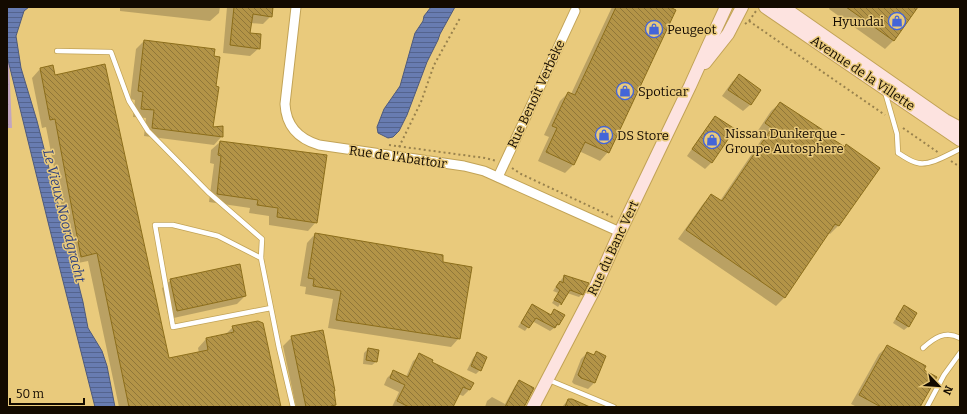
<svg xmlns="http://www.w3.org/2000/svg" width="967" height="414" viewBox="0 0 967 414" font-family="Bitter,serif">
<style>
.grass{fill:url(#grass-tufts)}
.water{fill:url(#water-rules);stroke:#4e5a7c}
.shadow{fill:#0003}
.building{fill:url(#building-back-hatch);stroke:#8c6e1b}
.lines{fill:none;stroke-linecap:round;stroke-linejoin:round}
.lane-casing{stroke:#c2a356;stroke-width:6}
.street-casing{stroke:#c2a356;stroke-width:11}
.secondary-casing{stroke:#c2a356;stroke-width:14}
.path{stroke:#99824d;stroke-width:2;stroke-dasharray:2 3;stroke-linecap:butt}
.lane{stroke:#fff;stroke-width:4.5}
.street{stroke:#fff;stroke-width:9}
.secondary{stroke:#fde3e0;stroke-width:12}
.labels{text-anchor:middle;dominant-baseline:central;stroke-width:3;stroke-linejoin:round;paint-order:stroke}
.poi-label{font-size:13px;fill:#130a00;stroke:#e9ca7c;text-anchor:start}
.street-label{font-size:13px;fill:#130a00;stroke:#e9ca7c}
.water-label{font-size:14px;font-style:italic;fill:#293d7f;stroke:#e9ca7c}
</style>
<defs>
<pattern id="grass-tufts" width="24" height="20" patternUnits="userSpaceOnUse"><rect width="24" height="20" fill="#c2a5c0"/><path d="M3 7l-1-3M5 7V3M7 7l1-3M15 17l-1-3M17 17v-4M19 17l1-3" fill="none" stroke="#a68da3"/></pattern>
<pattern id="water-rules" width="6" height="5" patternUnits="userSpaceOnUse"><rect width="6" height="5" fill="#687cb1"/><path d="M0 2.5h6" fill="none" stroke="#54648e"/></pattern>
<pattern id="building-back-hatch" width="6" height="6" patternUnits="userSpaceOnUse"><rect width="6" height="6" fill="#b39447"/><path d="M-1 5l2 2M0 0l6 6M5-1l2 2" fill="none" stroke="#907739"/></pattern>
</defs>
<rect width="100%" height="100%" fill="#e9ca7c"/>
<polygon class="grass" points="7,56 9,63 12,128 7,128"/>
<g class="water">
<polygon points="7,7 29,7 24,11 16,36 21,68 37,121 83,302 88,328 102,351 107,366 115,407 95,407 49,226 7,56"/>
<polygon points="431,7 455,7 440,34 438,40 427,62 407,115 399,131 393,137 388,138 378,133 377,127 384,109 400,86 415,33 423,21 424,16"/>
</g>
<g class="shadow">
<polygon points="120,7 220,7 219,13 210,21 120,11"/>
<polygon points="227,7 272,7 271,16 263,24 250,23 249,34 259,48 250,56 223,53"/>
<polygon points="612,7 668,7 608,152 600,161 579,151 573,165 565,173 538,161 549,137 544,135 560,101 568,93 571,94"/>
<polygon points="830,7 917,7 893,41 885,49 829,9"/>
<polygon points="144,41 215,87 212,128 222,136 214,145 144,136 146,118 133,117 135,100 130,99 136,49"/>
<polygon points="40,69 54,77 168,360 199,353 198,348 206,339 225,335 233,327 280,407 119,407 88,261 73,264 46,127 42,128 32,78"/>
<polygon points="739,75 760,90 750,105 743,111 722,96 732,82"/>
<polygon points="780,103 829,138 879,169 838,226 830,234 828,233 784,298 776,306 678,239 703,204 711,195 720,201 764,136 757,132 771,111"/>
<polygon points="715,117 712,162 705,169 687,156 709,124"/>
<polygon points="220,142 326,156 316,222 308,231 269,225 269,216 249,213 250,208 209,202 214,164 210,163 211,150"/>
<polygon points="315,234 442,262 459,338 451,347 328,328 333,299 305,294 306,287 300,286 307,243"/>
<polygon points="564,276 582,294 579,297 567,293 558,307 552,303 558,293 553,291 557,285 560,282 561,282 561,280"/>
<polygon points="171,280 245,296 237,304 169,319 162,288"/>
<polygon points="532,306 550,316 554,310 558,325 550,331 532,321 525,331 518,327 529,309"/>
<polygon points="904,307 909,326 904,330 893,323 900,311"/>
<polygon points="292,337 333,392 335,404 333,407 296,407 283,346"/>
<polygon points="888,346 922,370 919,407 857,407 851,404 879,354"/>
<polygon points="368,349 377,361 372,365 363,364 364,353"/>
<polygon points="477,353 480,370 476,374 467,370 473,358"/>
<polygon points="587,353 593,355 596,353 605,356 594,383 588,389 574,384 572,382 581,359"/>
<polygon points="420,355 431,362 473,383 469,390 463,396 458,394 452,407 392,407 399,392 384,385 387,378 393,372 406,377 413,361"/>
<polygon points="520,381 523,407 485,407 487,401 492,397 505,404 515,386"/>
<polygon points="568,400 584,407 562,407"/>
</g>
<g class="building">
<polygon points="234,7 273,7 272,17 253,14 250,33 261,34 260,49 230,45"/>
<polygon points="616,7 670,7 676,10 609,153 585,142 574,165 546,152 557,128 552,126 568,92 575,95"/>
<polygon points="846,7 918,7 894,41"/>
<polygon points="144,40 215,49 214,56 220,57 216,86 219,87 213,127 223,126 223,137 152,128 154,110 141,109 143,92 138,91"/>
<polygon points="105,64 169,358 208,350 206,338 234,332 232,326 258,321 263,323 281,407 129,407 97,253 81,257 55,119 50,120 40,68 53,65 55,75"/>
<polygon points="739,74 761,90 751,105 728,90"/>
<polygon points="780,102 832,136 831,138 845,147 846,144 880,168 839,226 835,224 785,298 686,230 711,194 722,201 772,128 765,123"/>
<polygon points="715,116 735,129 712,163 692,149"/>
<polygon points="220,141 327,155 317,223 277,217 278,208 257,205 258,200 217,194 221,156 218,155"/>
<polygon points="315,233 443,255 443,262 472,267 460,339 336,320 341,291 313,286 314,279 308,278"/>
<polygon points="240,264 246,296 177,311 170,279"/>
<polygon points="564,275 589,283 583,295 570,290 561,305 561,303 554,300 560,290 556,287 560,281 563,283"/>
<polygon points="532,304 551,315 554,309 565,315 559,325 557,324 555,328 536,318 529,328 521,323"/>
<polygon points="904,305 917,313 909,327 896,319"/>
<polygon points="323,330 335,391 334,391 336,405 331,406 331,407 306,407 291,336"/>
<polygon points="887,345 926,366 924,370 937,377 920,407 881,407 859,395"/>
<polygon points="368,348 379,350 377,362 366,360"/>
<polygon points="596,351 606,356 595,383 581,378 578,375 587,352 594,355"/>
<polygon points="477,352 487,357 481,371 471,366"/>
<polygon points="419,353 433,360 432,362 474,383 470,390 463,387 453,407 409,407 397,401 405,385 390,378 393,370 408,377"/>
<polygon points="519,380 534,388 524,407 505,407"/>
<polygon points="568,399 572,399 590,407 565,407"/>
</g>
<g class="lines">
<g class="lane-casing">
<g id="lane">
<polyline points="57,51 111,52 129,101 148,131 208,192 262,239 261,258"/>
<path d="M885 92 897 134 898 153C905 157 911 162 918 163 930 166 949 154 960 149"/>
<polyline points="271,308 173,327 155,225 173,225 218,236 261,258 279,348 293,407"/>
<path d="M923 348C934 338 945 330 960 338"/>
<polyline points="549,380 614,407"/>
<polyline points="927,407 944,375 960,353"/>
</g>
</g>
<g class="street-casing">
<g id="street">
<path d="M296 7 285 104C286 126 299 139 319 145L464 166 484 171 620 232"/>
<polyline points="498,177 575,11"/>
</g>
</g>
<g class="secondary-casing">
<g id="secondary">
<polyline points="765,7 960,140"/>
<polyline points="783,7 945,120 960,128"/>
<polyline points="705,63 728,34 742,7"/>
<polyline points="533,407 594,290 620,232 690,86 708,46 726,7"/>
</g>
</g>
<g class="path">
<polyline points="749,21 885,115"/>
<polyline points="745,24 749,21 756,11"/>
<polyline points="903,128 939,153"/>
<polyline points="389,145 485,158 497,161"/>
<polyline points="399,147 421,102 434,65 460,18"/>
<polyline points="951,161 960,167"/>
<polyline points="512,168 521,174 615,218"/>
</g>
<use href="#lane" class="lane"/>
<use href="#street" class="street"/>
<use href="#secondary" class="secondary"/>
</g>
<defs>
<g id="shop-ring" transform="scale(0.9)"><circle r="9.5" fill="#e9ca7c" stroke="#4465d8" stroke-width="1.5"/><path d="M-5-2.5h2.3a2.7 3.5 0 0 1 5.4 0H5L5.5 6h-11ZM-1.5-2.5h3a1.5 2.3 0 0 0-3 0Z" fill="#4465d8"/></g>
</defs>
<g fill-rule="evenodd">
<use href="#shop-ring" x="897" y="21"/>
<use href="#shop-ring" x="654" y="29"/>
<use href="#shop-ring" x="625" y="91"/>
<use href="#shop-ring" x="604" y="135"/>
<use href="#shop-ring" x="712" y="140"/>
</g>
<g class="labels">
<g class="poi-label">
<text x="884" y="21" text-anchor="end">Hyundai</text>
<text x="667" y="29">Peugeot</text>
<text x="638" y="91">Spoticar</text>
<text x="725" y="133">Nissan Dunkerque -<tspan x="725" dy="15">Groupe Autosphere</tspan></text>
<text x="617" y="135">DS Store</text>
</g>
<g class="street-label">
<text transform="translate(863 73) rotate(34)">Avenue de la Villette</text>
<text transform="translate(536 94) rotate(-65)">Rue Benoît Verbèke</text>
<text transform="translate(398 157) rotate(8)">Rue de l'Abattoir</text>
<text transform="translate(613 248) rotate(-65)">Rue du Banc Vert</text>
</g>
<g class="water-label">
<text transform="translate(64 216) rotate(76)">Le Vieux Noordgracht</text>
</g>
</g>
<rect width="967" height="414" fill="none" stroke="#130a00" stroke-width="16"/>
<g transform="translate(939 386) rotate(115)" stroke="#e9ca7c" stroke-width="3" paint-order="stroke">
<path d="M0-3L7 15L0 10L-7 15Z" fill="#130a00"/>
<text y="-6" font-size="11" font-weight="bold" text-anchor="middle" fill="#130a00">N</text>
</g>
<path d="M10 398v6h74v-6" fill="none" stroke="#130a00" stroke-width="2"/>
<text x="16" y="398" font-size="12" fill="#130a00" stroke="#e9ca7c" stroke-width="3" paint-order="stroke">50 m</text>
</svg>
